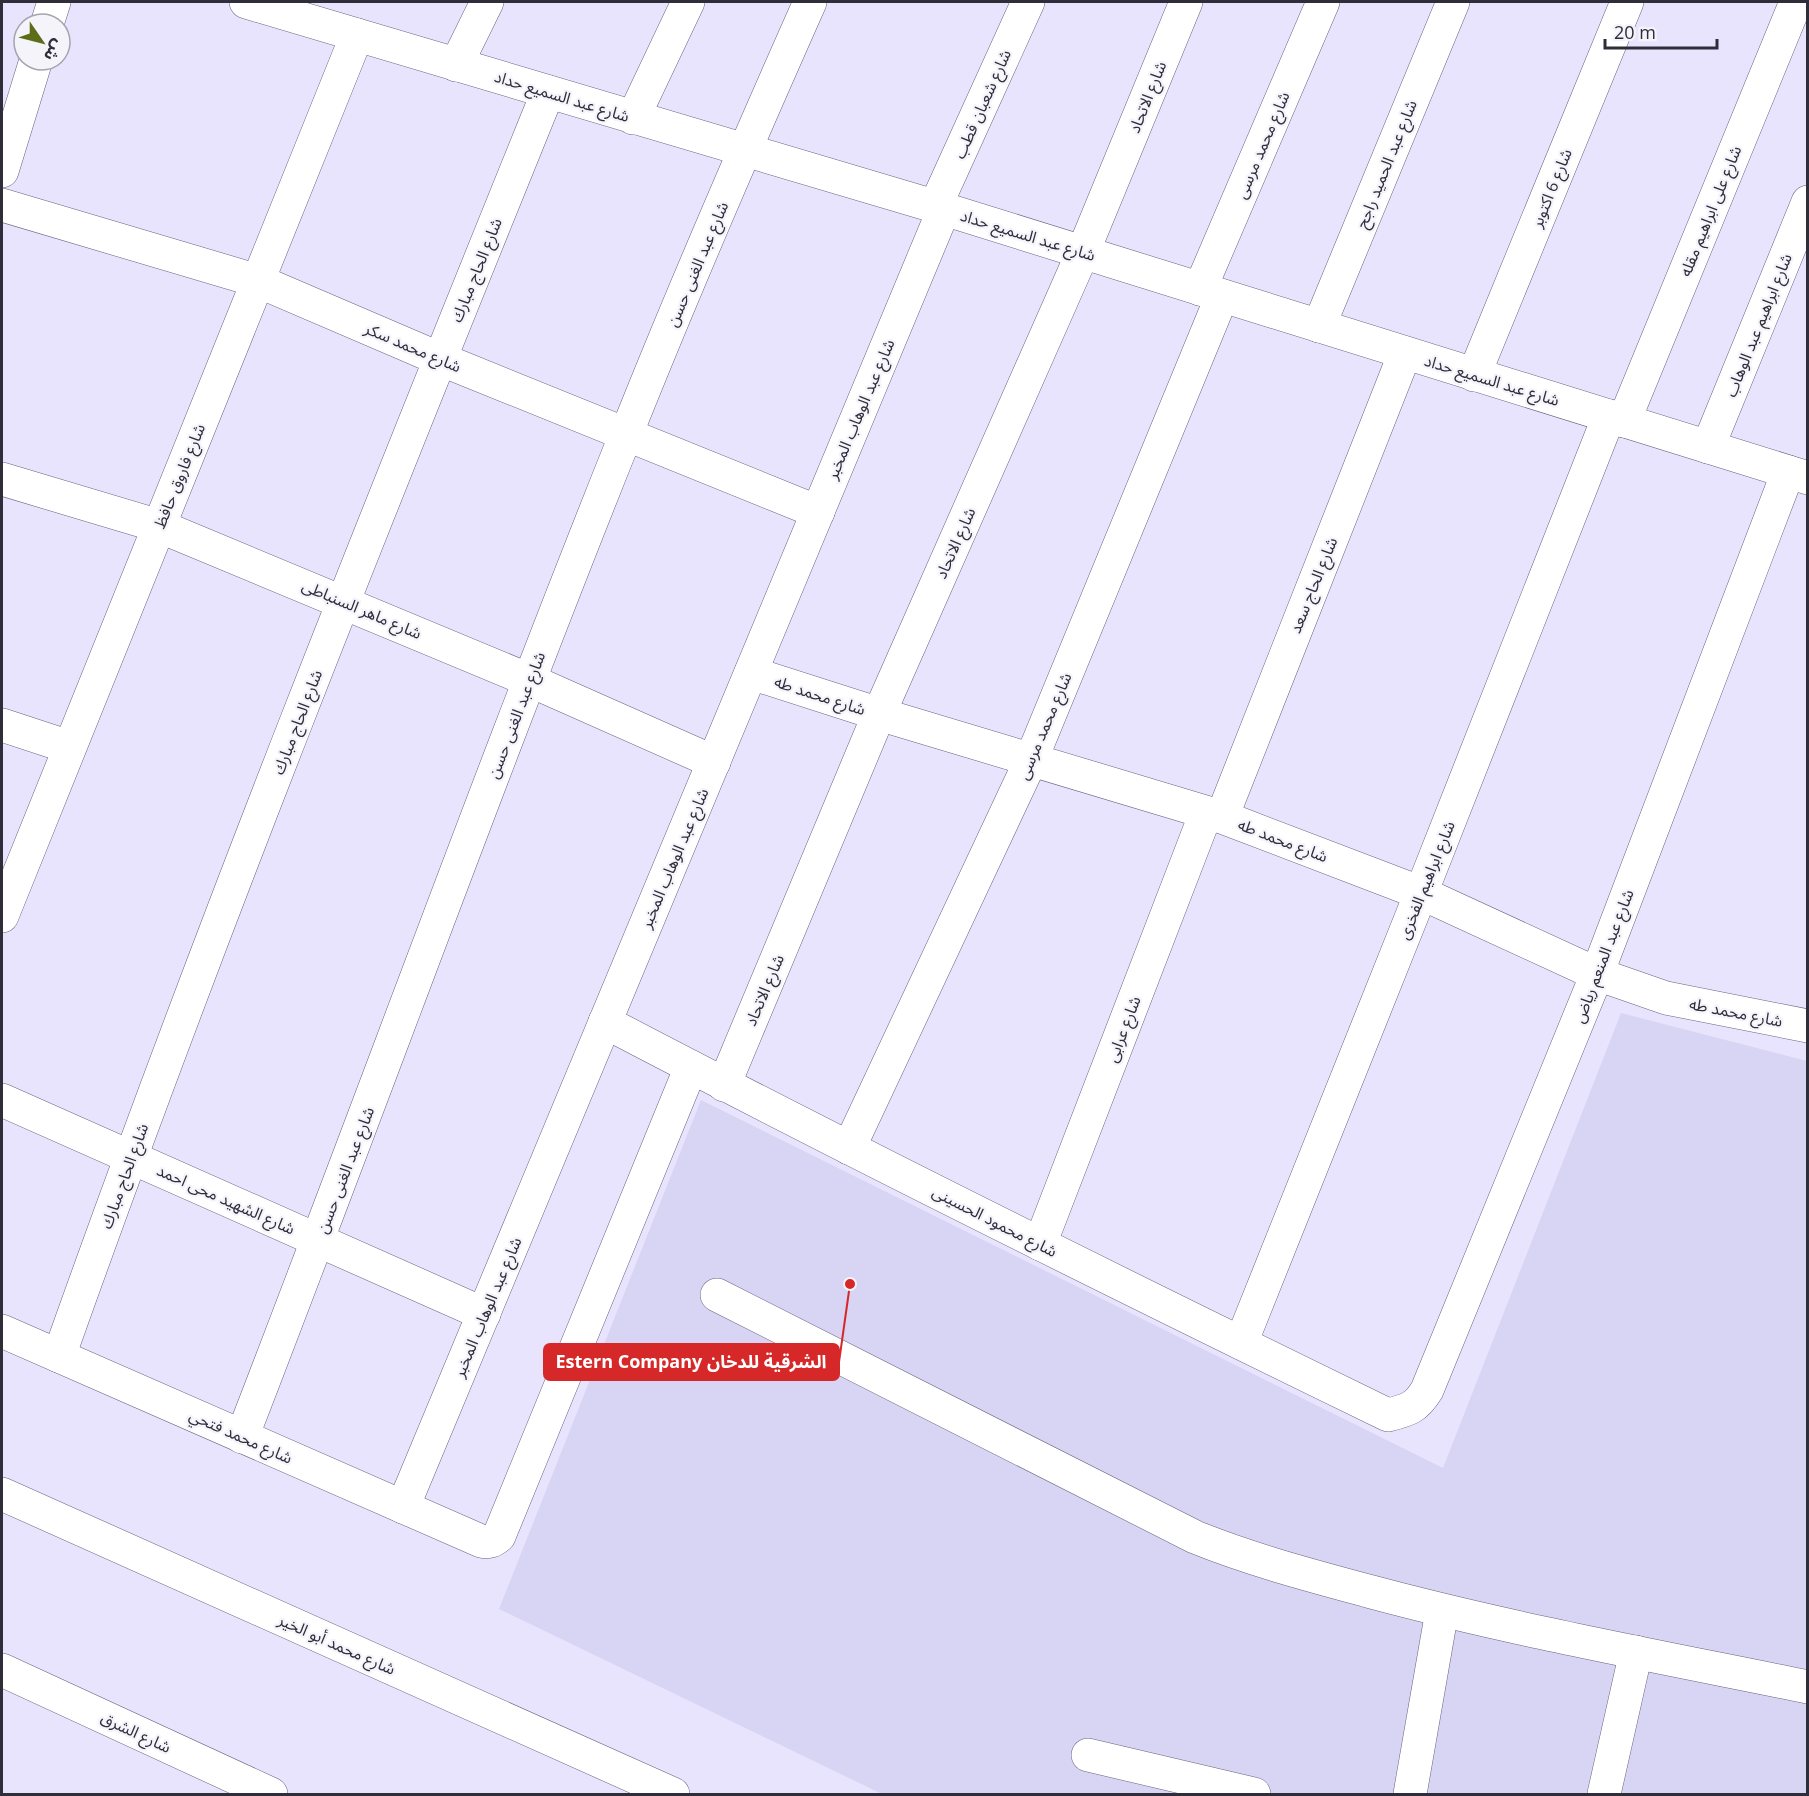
<svg xmlns="http://www.w3.org/2000/svg" width="1809" height="1796" viewBox="0 0 1809 1796" font-family="'Open Sans','Noto Sans Arabic',sans-serif">
<style>
.built{fill:#d8d4f3}
.lines{fill:none;stroke-linecap:round;stroke-linejoin:round}
.minor-casing{stroke:#686480;stroke-width:34}
.minor{stroke:#fff;stroke-width:33}
.labels{text-anchor:middle;dominant-baseline:central;stroke-width:4.5;stroke-linejoin:round;paint-order:stroke}
.street-label{font-size:16px;fill:#2e2d39;stroke:#f5f4fb}
.leader{fill:none;stroke:#d62828;stroke-width:2}
.callout-dot{fill:#d62828;stroke:#f5f4fb;stroke-width:2}
.callout{fill:#d62828;stroke:#d62828;stroke-width:2}
.callout-label{font-size:18px;text-anchor:middle;font-weight:bold;fill:#fff}
</style>
<rect width="100%" height="100%" fill="#e8e4fe"/>
<polygon class="built" points="1621,1013 1807,1061 1807,1794 882,1794 499,1609 701,1100 1443,1468"/>
<g class="lines">
<g class="minor-casing">
<g id="minor">
<polyline points="246,2 944,209 1808,478"/>
<polyline points="47,24 54,2"/>
<polyline points="456,65 487,2"/>
<polyline points="633,118 688,2"/>
<polyline points="2,171 36,60"/>
<polyline points="2,205 258,281 440,359 818,512"/>
<polyline points="935,207 1028,2"/>
<polyline points="1200,289 1323,2"/>
<polyline points="1319,326 1453,2"/>
<polyline points="1474,375 1627,2"/>
<polyline points="1624,421 1796,2"/>
<polyline points="1708,447 1808,202"/>
<polyline points="2,479 159,526 529,680 714,762"/>
<polyline points="751,673 879,714 1222,817 1421,893 1597,974 1666,998 1808,1026"/>
<polyline points="2,725 69,747"/>
<polyline points="1222,817 1405,353"/>
<polyline points="2,916 357,35"/>
<path d="M605 1022C864 1158 1125 1287 1388 1415 1408 1410 1416 1408 1427 1390L1597 974 1788 472"/>
<polyline points="724,1085 879,714 1083,252 1186,2"/>
<polyline points="2,1100 484,1314"/>
<polyline points="849,1148 1031,760 1222,296"/>
<polyline points="1040,1244 1206,813"/>
<path d="M717 1295 1195 1537C1252 1560 1309 1575 1368 1591 1513 1630 1661 1657 1808 1687"/>
<path d="M2 1331 481 1541C489 1543 493 1541 499 1536L691 1067"/>
<polyline points="1241,1343 1421,893 1609,416"/>
<path d="M59 1356C210 930 378 511 548 92"/>
<path d="M242 1437C371 1104 492 768 625 437 683 291 746 146 810 2"/>
<polyline points="2,1494 673,1794"/>
<polyline points="403,1507 944,209"/>
<polyline points="2,1670 271,1794"/>
<polyline points="1088,1755 1254,1794"/>
<polyline points="1410,1794 1442,1611"/>
<polyline points="1604,1794 1636,1652"/>
</g>
</g>
<use href="#minor" class="minor"/>
</g>
<g class="labels">
<g class="street-label">
<text transform="translate(562 96) rotate(17)">شارع عبد السميع حداد</text>
<text transform="translate(1147 97) rotate(-68)">شارع الاتحاد</text>
<text transform="translate(982 104) rotate(-66)">شارع شعبان قطب</text>
<text transform="translate(1262 145) rotate(-67)">شارع محمد مرسى</text>
<text transform="translate(1386 164) rotate(-68)">شارع عبد الحميد راجح</text>
<text transform="translate(1551 188) rotate(-68)">شارع 6 اكتوبر</text>
<text transform="translate(1710 211) rotate(-68)">شارع على ابراهيم مقله</text>
<text transform="translate(1028 235) rotate(17)">شارع عبد السميع حداد</text>
<text transform="translate(697 264) rotate(-67)">شارع عبد الغنى حسن</text>
<text transform="translate(476 270) rotate(-68)">شارع الحاج مبارك</text>
<text transform="translate(1758 325) rotate(-68)">شارع ابراهيم عبد الوهاب</text>
<text transform="translate(413 347) rotate(23)">شارع محمد سكر</text>
<text transform="translate(1492 380) rotate(17)">شارع عبد السميع حداد</text>
<text transform="translate(860 409) rotate(-67)">شارع عبد الوهاب المخبر</text>
<text transform="translate(179 476) rotate(-68)">شارع فاروق حافظ</text>
<text transform="translate(955 543) rotate(-66)">شارع الاتحاد</text>
<text transform="translate(1313 585) rotate(-68)">شارع الحاج سعد</text>
<text transform="translate(362 609) rotate(23)">شارع ماهر السنباطى</text>
<text transform="translate(820 695) rotate(18)">شارع محمد طه</text>
<text transform="translate(516 715) rotate(-69)">شارع عبد الغنى حسن</text>
<text transform="translate(297 722) rotate(-69)">شارع الحاج مبارك</text>
<text transform="translate(1044 726) rotate(-67)">شارع محمد مرسى</text>
<text transform="translate(1283 840) rotate(21)">شارع محمد طه</text>
<text transform="translate(674 858) rotate(-67)">شارع عبد الوهاب المخبر</text>
<text transform="translate(1426 880) rotate(-68)">شارع ابراهيم الفخرى</text>
<text transform="translate(1603 956) rotate(-69)">شارع عبد المنعم رياض</text>
<text transform="translate(764 990) rotate(-67)">شارع الاتحاد</text>
<text transform="translate(1736 1012) rotate(11)">شارع محمد طه</text>
<text transform="translate(1123 1029) rotate(-69)">شارع عرابى</text>
<text transform="translate(345 1170) rotate(-69)">شارع عبد الغنى حسن</text>
<text transform="translate(124 1176) rotate(-70)">شارع الحاج مبارك</text>
<text transform="translate(226 1199) rotate(24)">شارع الشهيد محى احمد</text>
<text transform="translate(995 1221) rotate(27)">شارع محمود الحسينى</text>
<text transform="translate(487 1307) rotate(-67)">شارع عبد الوهاب المخبر</text>
<text transform="translate(241 1436) rotate(24)">شارع محمد فتحي</text>
<text transform="translate(337 1644) rotate(24)">شارع محمد أبو الخير</text>
<text transform="translate(136 1732) rotate(25)">شارع الشرق</text>
</g>
</g>
<path class="leader" d="M850 1284L839 1362"/>
<circle class="callout-dot" cx="850" cy="1284" r="6"/>
<rect class="callout" x="544" y="1344" width="295" height="36" rx="6"/>
<g class="callout-label">
<text x="691" y="1368">Estern Company الشرقية للدخان</text>
</g>
<rect width="1809" height="1796" fill="none" stroke="#2e2d39" stroke-width="6"/>
<g transform="translate(42 42) rotate(125)"><circle r="28" fill="#f5f4fb" stroke="#a5a4ad" stroke-width="1.5"/>
<path d="M0-4.5L10 22L0 15L-10 22Z" fill="#5b6d19"/>
<text y="-9" font-size="16" font-weight="bold" text-anchor="middle" fill="#2e2d39">ش</text>
</g>
<path d="M1605 39v9h112v-9" fill="none" stroke="#2e2d39" stroke-width="3"/>
<text x="1614" y="39" font-size="18" fill="#2e2d39" stroke="#f5f4fb" stroke-width="4.5" paint-order="stroke">20 m</text>
</svg>
